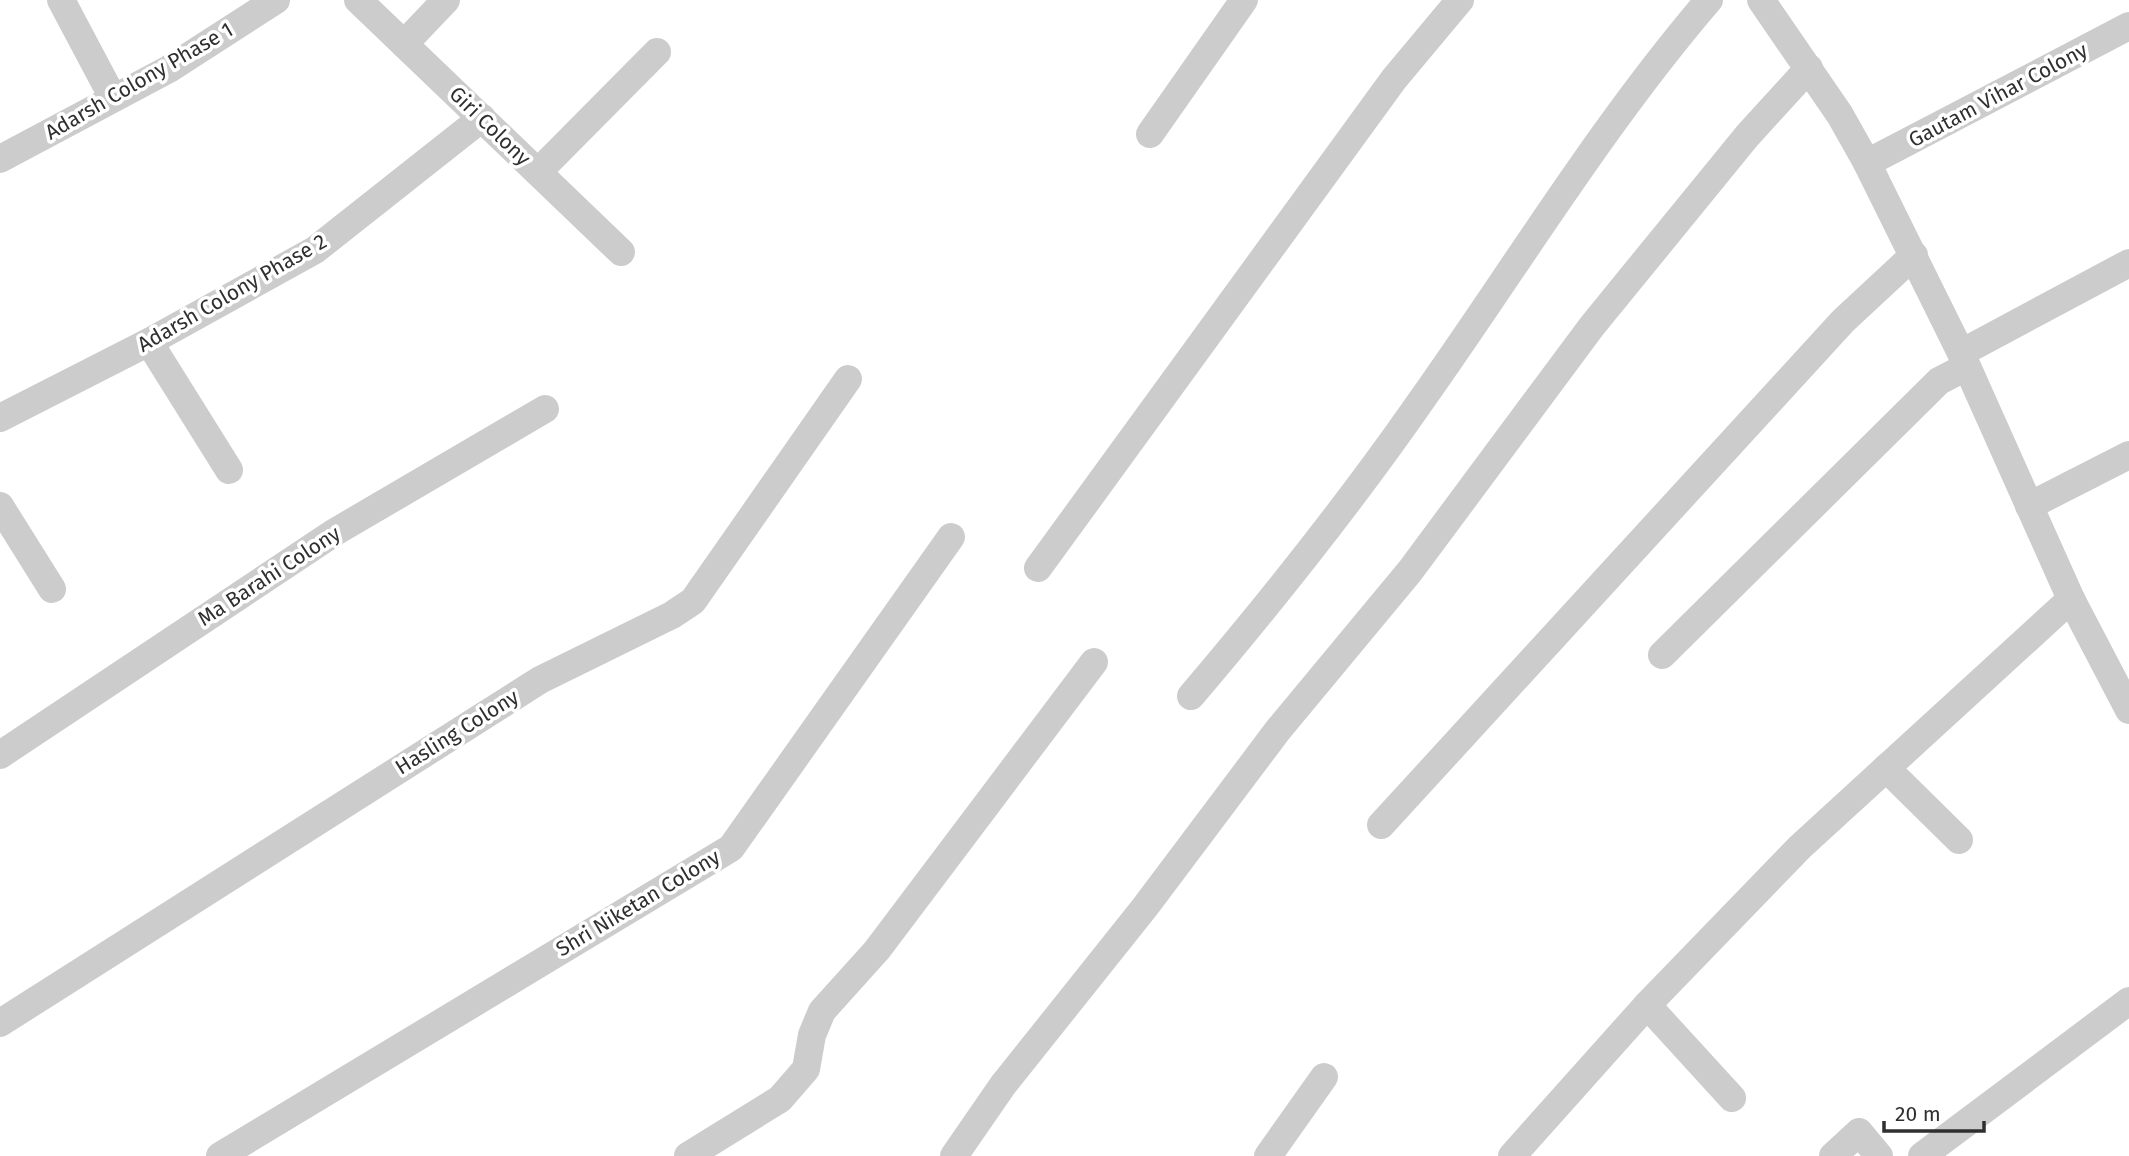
<svg xmlns="http://www.w3.org/2000/svg" width="2129" height="1156" viewBox="0 0 2129 1156" font-family="'Fira Sans',sans-serif">
<style>
.lines{fill:none;stroke-linecap:round;stroke-linejoin:round}
.minor{stroke:#ccc;stroke-width:28}
.labels{text-anchor:middle;dominant-baseline:central;stroke-width:7;stroke-linejoin:round;paint-order:stroke}
.street-label{font-size:21px;fill:#2f2f2f;stroke:#fff}
</style>
<rect width="100%" height="100%" fill="#fff"/>
<g class="lines">
<g class="minor">
<polyline points="61,0 113,98"/>
<polyline points="358,0 621,252"/>
<polyline points="1761,0 1840,115 1867,163 1961,353 2071,599 2129,710"/>
<polyline points="404,44 446,0"/>
<polyline points="1150,134 1244,0"/>
<polyline points="0,159 169,69 276,0"/>
<polyline points="1867,163 2129,26"/>
<polyline points="538,172 657,52"/>
<polyline points="149,342 229,470"/>
<polyline points="1961,353 2129,263"/>
<polyline points="0,418 149,342 315,250 482,118"/>
<polyline points="0,506 52,589"/>
<polyline points="2029,506 2129,455"/>
<polyline points="1038,568 1394,79 1460,0"/>
<polyline points="1662,655 1939,381 1966,367"/>
<path d="M1191 696C1270 603 1346 508 1416 408 1513 272 1600 127 1709 0"/>
<polyline points="0,755 335,532 545,409"/>
<polyline points="1886,768 1959,840"/>
<polyline points="1381,825 1843,321 1914,255"/>
<polyline points="1647,1005 1732,1098"/>
<polyline points="0,1023 540,680 672,615 693,601 848,379"/>
<polyline points="220,1156 731,848 951,537"/>
<polyline points="688,1156 780,1099 806,1069 812,1035 822,1011 877,950 1094,662"/>
<polyline points="954,1156 1003,1085 1145,907 1278,730 1410,571 1592,326 1747,136 1809,68"/>
<polyline points="1268,1156 1324,1077"/>
<polyline points="1512,1156 1647,1005 1800,847 2071,599"/>
<polyline points="1833,1156 1859,1132 1879,1156"/>
<polyline points="1922,1156 2129,1001"/>
</g>
</g>
<g class="labels">
<g class="street-label">
<text transform="translate(139 81) rotate(-30)">Adarsh Colony Phase 1</text>
<text transform="translate(1998 95) rotate(-28)">Gautam Vihar Colony</text>
<text transform="translate(490 126) rotate(44)">Giri Colony</text>
<text transform="translate(232 293) rotate(-30)">Adarsh Colony Phase 2</text>
<text transform="translate(269 576) rotate(-33)">Ma Barahi Colony</text>
<text transform="translate(457 732) rotate(-32)">Hasling Colony</text>
<text transform="translate(638 903) rotate(-31)">Shri Niketan Colony</text>
</g>
</g>
<path d="M1884 1121v10h100v-10" fill="none" stroke="#2f2f2f" stroke-width="3.5"/>
<text x="1895" y="1121" font-size="21" fill="#2f2f2f" stroke="#ffffff" stroke-width="5" paint-order="stroke">20 m</text>
</svg>
